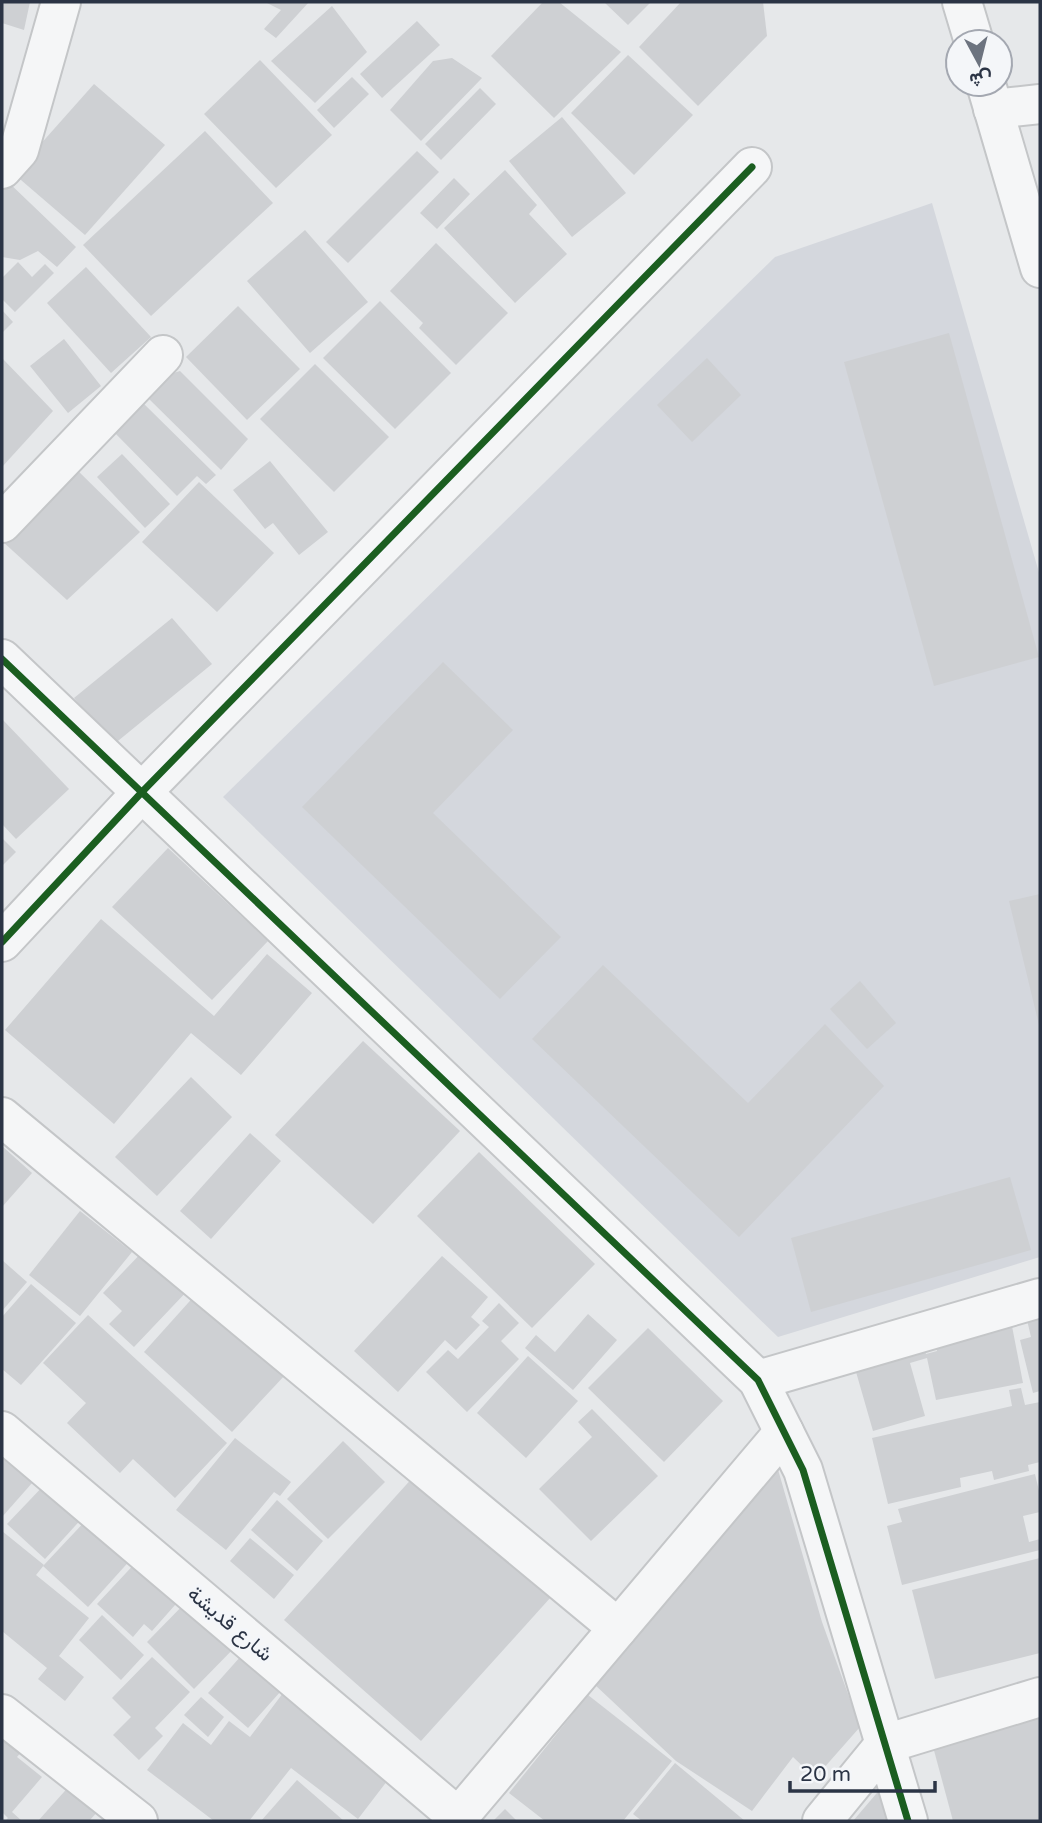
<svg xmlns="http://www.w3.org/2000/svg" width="1042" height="1823" viewBox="0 0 1042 1823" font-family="'Varela Round',Vazirmatn,sans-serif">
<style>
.built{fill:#d4d7dd}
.building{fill:#ced0d3}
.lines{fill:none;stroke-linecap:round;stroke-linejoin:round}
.minor-casing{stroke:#c4c6c8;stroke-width:42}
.minor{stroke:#f5f6f7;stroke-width:38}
.cycleway-casing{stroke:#f4f6f9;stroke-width:11}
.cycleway{stroke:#1b5e20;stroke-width:7}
.labels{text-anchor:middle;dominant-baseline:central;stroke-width:7;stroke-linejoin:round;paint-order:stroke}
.street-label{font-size:21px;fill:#2b3445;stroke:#f4f6f9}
</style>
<rect width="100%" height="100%" fill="#e6e8ea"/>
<polygon class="built" points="932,203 1040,576 1040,1257 778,1337 223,797 775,257"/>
<g class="building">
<polygon points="2,2 30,2 24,30 2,23"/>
<polygon points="265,2 309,2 276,38 264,29 281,10"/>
<polygon points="543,2 559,2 621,52 554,118 491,56"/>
<polygon points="604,2 651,2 628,25"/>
<polygon points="681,2 763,2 767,36 698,106 639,47"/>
<polygon points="332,6 367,52 315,103 271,61"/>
<polygon points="417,21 440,45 382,98 360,74"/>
<polygon points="628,55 693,115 634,175 571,113"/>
<polygon points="452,58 482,78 421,141 390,110 433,61"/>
<polygon points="260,60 332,135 276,188 204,114"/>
<polygon points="352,77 369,94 334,128 317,110"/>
<polygon points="94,84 165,145 85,235 14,174"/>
<polygon points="480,88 496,104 441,160 425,144"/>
<polygon points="562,117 626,193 572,237 509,161"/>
<polygon points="205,131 273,203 151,316 83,245"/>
<polygon points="417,151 439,172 348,263 326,242"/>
<polygon points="505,170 537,205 529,214 567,254 515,303 444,228"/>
<polygon points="454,178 470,194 437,229 420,213"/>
<polygon points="6,180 76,247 57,267 38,251 20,260 2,257 2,185"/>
<polygon points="305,230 368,302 310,353 247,281"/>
<polygon points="436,243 508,313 456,365 419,328 423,323 390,291"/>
<polygon points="18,262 32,277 45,264 54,273 15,312 2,299 2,278"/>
<polygon points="86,267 151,337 111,373 47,303"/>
<polygon points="380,301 451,373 395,429 323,358"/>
<polygon points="238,306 300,369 247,420 186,357"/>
<polygon points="2,310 13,322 2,333"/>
<polygon points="949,333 1039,657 934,686 844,362"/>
<polygon points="64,339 101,386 68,413 30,366"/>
<polygon points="2,358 53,411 2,467"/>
<polygon points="707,358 741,395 692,442 657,405"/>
<polygon points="315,364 389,437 334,492 260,419"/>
<polygon points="180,371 248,439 221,470 147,397 160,377"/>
<polygon points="143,403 216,475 206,484 197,476 177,496 113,431"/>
<polygon points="122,454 170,504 145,528 97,477"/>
<polygon points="270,461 328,532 299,555 273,523 265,529 233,490"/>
<polygon points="71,464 140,532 67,600 2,541"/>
<polygon points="199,482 274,553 217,612 142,542"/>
<polygon points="172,618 212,664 113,745 74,698"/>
<polygon points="443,662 513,730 433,813 561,937 500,999 302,807"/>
<polygon points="2,719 69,789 16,839 2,824"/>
<polygon points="2,838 16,852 2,866"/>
<polygon points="168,848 268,941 212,1000 112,907"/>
<polygon points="1040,894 1040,1025 1039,1025 1009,901"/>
<polygon points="101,919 214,1016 267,954 312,993 241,1075 191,1033 114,1124 5,1030"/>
<polygon points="603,965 748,1103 825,1024 884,1086 739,1237 532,1039"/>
<polygon points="860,981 896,1023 867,1049 830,1009"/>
<polygon points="363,1041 460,1131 373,1224 275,1135"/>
<polygon points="191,1077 232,1117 157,1196 115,1157"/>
<polygon points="250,1133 281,1161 211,1239 180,1211"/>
<polygon points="2,1146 32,1173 2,1207"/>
<polygon points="479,1152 595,1264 532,1328 417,1216"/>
<polygon points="1010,1177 1031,1250 811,1312 791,1238"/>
<polygon points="80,1211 132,1252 80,1316 29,1275"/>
<polygon points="147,1247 190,1288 134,1347 109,1324 122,1311 103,1293"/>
<polygon points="442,1256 488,1297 471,1317 480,1325 456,1350 445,1340 398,1392 354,1351"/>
<polygon points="2,1260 27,1282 2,1311"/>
<polygon points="31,1284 76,1323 21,1385 2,1369 2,1317"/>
<polygon points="197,1293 286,1374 232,1432 144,1352"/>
<polygon points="499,1303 519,1323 501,1341 519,1359 467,1412 426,1372 448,1350 458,1359 489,1327 482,1321"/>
<polygon points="1040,1303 1040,1391 1033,1393 1020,1340 1031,1337 1024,1307"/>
<polygon points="588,1314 617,1340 573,1390 525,1348 536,1335 555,1352"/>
<polygon points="88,1315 227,1443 175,1498 133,1459 120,1473 67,1423 86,1403 43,1363"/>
<polygon points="1011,1321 1023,1383 936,1400 927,1358 910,1363 925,1416 873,1431 852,1358 921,1339 926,1354 937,1351 935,1336"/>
<polygon points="648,1328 723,1401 664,1462 588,1388"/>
<polygon points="528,1356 578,1401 526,1458 477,1413"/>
<polygon points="1021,1388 1025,1405 1040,1402 1040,1462 1028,1465 1029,1471 994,1480 992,1471 960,1478 961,1487 888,1504 872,1438 1012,1406 1009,1390"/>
<polygon points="592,1409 658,1476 591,1541 539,1489 592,1437 578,1422"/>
<polygon points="2,1437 40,1474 2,1517"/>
<polygon points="235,1438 291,1482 280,1496 274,1492 226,1550 176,1510"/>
<polygon points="343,1441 385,1482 328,1539 287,1499"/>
<polygon points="777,1466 822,1622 860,1727 815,1778 793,1757 752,1811 676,1761 594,1684"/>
<polygon points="1035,1474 1040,1495 1040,1512 1023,1516 1029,1542 1040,1539 1040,1550 902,1585 887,1526 902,1522 898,1509"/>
<polygon points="415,1475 551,1597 421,1741 284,1620"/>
<polygon points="48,1481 85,1515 45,1559 7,1524"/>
<polygon points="277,1500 323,1541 297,1571 251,1530"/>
<polygon points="89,1517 133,1557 88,1607 43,1566"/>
<polygon points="2,1531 44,1565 36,1575 89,1618 59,1656 84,1677 65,1701 38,1679 47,1668 2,1631"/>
<polygon points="250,1538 294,1575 274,1599 230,1561"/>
<polygon points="140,1558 183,1596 152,1631 144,1624 133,1637 97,1604"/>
<polygon points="1040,1558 1040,1653 935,1679 912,1590"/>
<polygon points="192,1596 240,1642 194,1689 147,1642"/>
<polygon points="102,1615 144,1655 121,1680 79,1640"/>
<polygon points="249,1647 289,1682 248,1728 208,1693"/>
<polygon points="152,1657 190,1692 155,1728 163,1736 139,1760 113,1735 131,1717 112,1698"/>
<polygon points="286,1689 394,1772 358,1819 291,1768 249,1821 214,1821 147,1770 183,1723 211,1745 229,1721 250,1737"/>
<polygon points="588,1695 672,1761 623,1821 545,1821 509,1793"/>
<polygon points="201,1697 224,1717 208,1737 184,1715"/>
<polygon points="1040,1715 1040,1821 953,1821 932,1743"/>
<polygon points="2,1723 27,1745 17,1757 42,1777 12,1812 22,1821 5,1821 8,1818 2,1812"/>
<polygon points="675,1763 745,1821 642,1821 633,1814"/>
<polygon points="297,1780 344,1821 261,1821"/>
<polygon points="72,1783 100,1809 89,1821 38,1821"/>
<polygon points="882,1787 890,1821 853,1821"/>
<polygon points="505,1809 517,1821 493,1821"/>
</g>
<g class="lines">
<g class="minor-casing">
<g id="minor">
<polyline points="962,2 974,42"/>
<polyline points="986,84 1040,268"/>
<polyline points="993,109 1040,104"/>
<polyline points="2,169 19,150 61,2"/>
<polyline points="2,523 163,355"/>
<polyline points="2,659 758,1380 803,1470 908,1821"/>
<polyline points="2,942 142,792 752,167"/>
<polyline points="2,1117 618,1628"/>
<polyline points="758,1380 1040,1298"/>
<polyline points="2,1431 458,1817"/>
<polyline points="2,1714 138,1821"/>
<polyline points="455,1821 784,1432"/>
<polyline points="822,1821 885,1744 1040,1697"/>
</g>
</g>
<use href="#minor" class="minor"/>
<g class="cycleway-casing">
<g id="cycleway">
<polyline points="2,659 758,1380 803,1470 908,1821"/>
<polyline points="2,942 142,792 752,167"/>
</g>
</g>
<use href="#cycleway" class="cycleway"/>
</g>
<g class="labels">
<g class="street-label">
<text transform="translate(230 1624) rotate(40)">شارع قديشة</text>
</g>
</g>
<rect width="1042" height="1823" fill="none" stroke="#2b3445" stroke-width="7"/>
<g transform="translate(979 63) rotate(173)"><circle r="33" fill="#f4f6f9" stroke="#a4a8b1" stroke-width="2"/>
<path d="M0-5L12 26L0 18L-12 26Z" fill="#6c737f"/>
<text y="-10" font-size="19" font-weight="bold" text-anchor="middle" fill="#2b3445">ش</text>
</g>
<path d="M790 1781v10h145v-10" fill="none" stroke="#2b3445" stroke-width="3.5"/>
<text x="800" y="1781" font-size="21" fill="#2b3445" stroke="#f4f6f9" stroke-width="5" paint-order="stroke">20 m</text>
</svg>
